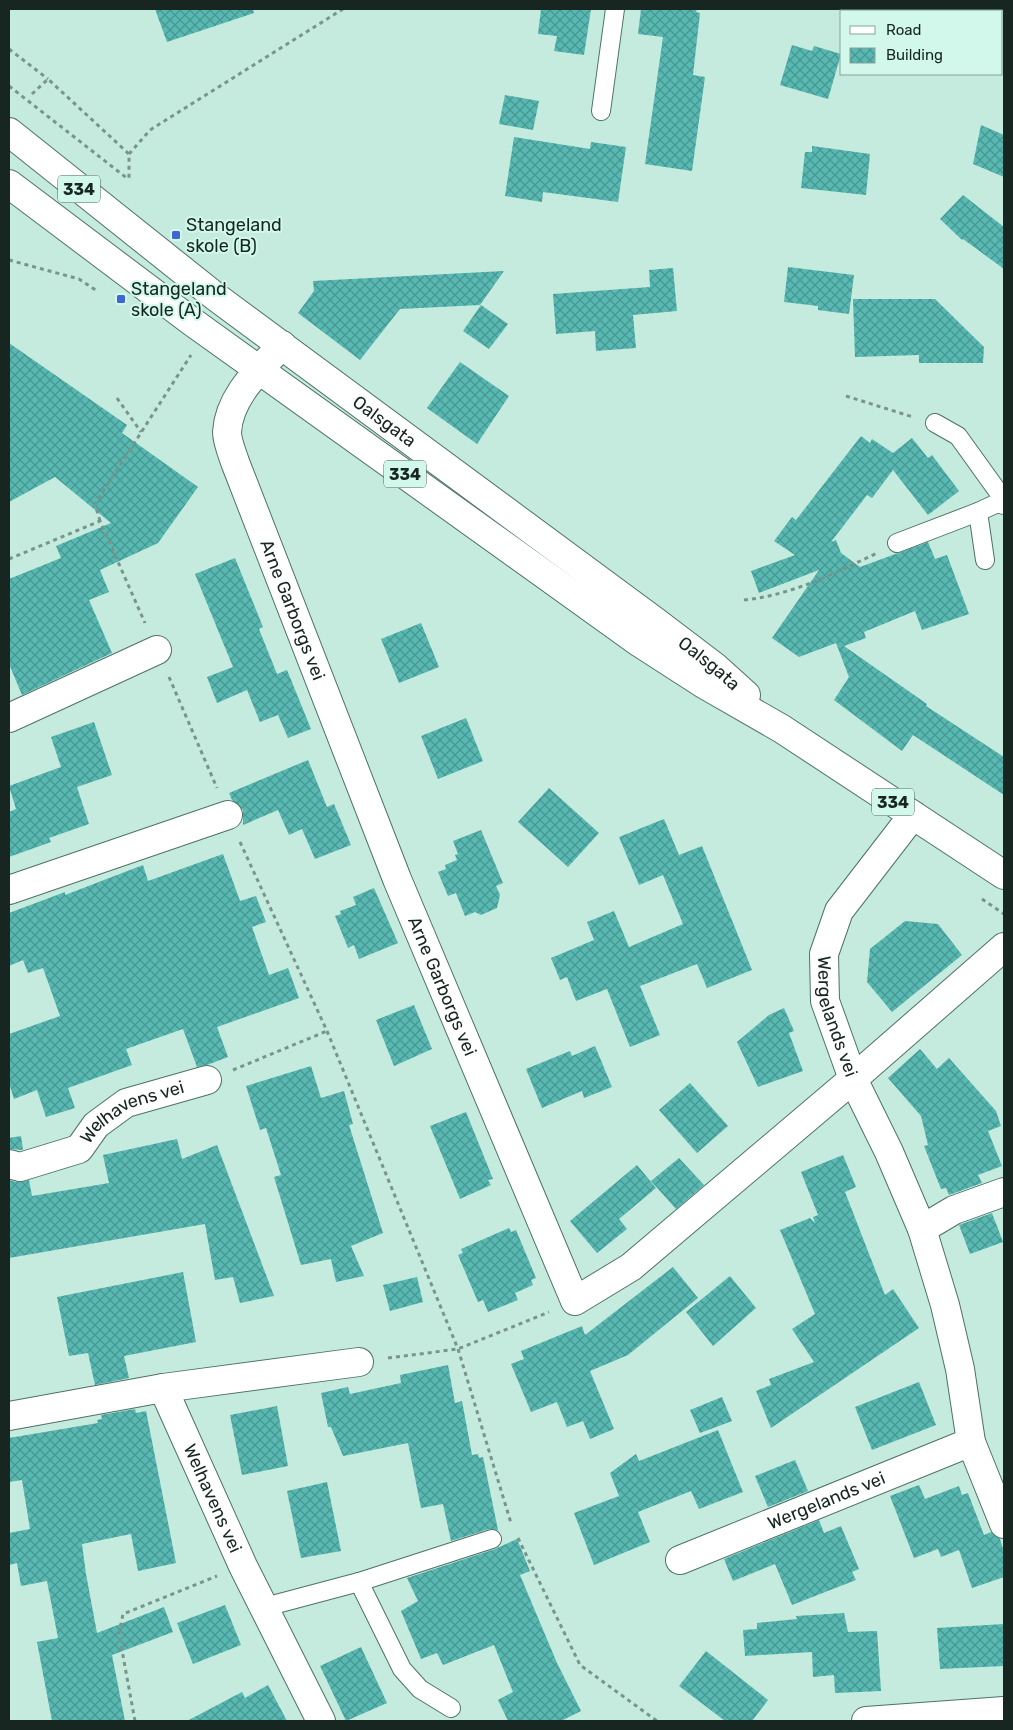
<svg xmlns="http://www.w3.org/2000/svg" width="1013" height="1730" viewBox="0 0 1013 1730" font-family="Rubik,sans-serif">
<style>
.building{fill:url(#building-cross-hatch)}
.lines{fill:none;stroke-linecap:round;stroke-linejoin:round}
.lane-casing{stroke:#4e7266;stroke-width:20}
.street-casing{stroke:#4e7266;stroke-width:30}
.primary-casing{stroke:#4e7266;stroke-width:30}
.path{stroke:#79958b;stroke-width:3;stroke-dasharray:4 4;stroke-linecap:butt}
.lane{stroke:#fff;stroke-width:18}
.street{stroke:#fff;stroke-width:28}
.primary{stroke:#fff;stroke-width:28}
.poi-dot{fill:#3d66d7;stroke:#d1f8ea;stroke-width:2}
.labels{text-anchor:middle;dominant-baseline:central;stroke-width:4;stroke-linejoin:round;paint-order:stroke}
.shield{fill:#d1f8ea;stroke:#4f655d;stroke-width:1}
.shield-label{font-size:16px;font-weight:bold;fill:#172621}
.poi-label{font-size:18px;fill:#172621;stroke:#d1f8ea;text-anchor:start}
.street-label{font-size:18px;fill:#172621;stroke:#d1f8ea}
</style>
<defs>
<pattern id="building-cross-hatch" width="8" height="8" patternUnits="userSpaceOnUse" patternTransform="scale(1.25)"><rect width="8" height="8" fill="#58b9b3"/><path d="M0 0l8 8M0 8l8-8" fill="none" stroke="#489691"/></pattern>
</defs>
<rect width="100%" height="100%" fill="#c4ebdd"/>
<g class="building">
<polygon points="155,9 253,9 254,13 167,42"/>
<polygon points="541,9 591,9 584,55 554,51 557,36 538,34"/>
<polygon points="641,9 697,9 696,12 700,13 693,75 705,77 692,171 645,164 663,37 638,34"/>
<polygon points="792,45 812,51 814,46 841,54 828,99 780,85"/>
<polygon points="505,95 539,101 533,130 499,124"/>
<polygon points="981,125 1004,135 1004,177 973,164"/>
<polygon points="514,137 590,149 591,142 626,147 618,202 543,192 542,202 505,196"/>
<polygon points="812,146 870,154 866,195 801,188 805,152 812,152"/>
<polygon points="963,195 1004,227 1004,269 963,239 962,240 940,219"/>
<polygon points="788,267 854,275 849,314 818,310 818,306 784,302"/>
<polygon points="673,268 677,311 633,315 636,348 596,351 595,331 556,334 553,294 650,287 649,270"/>
<polygon points="504,271 480,305 400,309 360,360 298,313 314,291 313,281"/>
<polygon points="853,299 935,299 984,347 983,363 919,363 919,355 855,357"/>
<polygon points="481,305 508,324 489,349 463,331"/>
<polygon points="9,343 127,425 122,433 198,487 158,543 100,570 109,592 89,600 112,653 22,695 9,664 9,579 61,558 56,546 111,523 55,477 9,502"/>
<polygon points="460,362 509,396 477,444 427,408"/>
<polygon points="861,436 870,443 872,439 893,453 912,438 928,458 932,455 959,491 928,515 893,470 872,498 867,495 831,542 836,540 841,553 860,567 928,542 935,559 947,555 969,614 922,630 915,611 864,632 866,638 844,646 927,704 926,706 1004,757 1004,795 913,735 902,751 834,700 849,677 836,643 799,657 772,638 819,570 759,593 751,571 795,555 774,541 792,517 796,520"/>
<polygon points="235,558 263,627 259,629 277,674 287,670 311,729 288,738 278,715 260,722 247,690 217,703 207,677 233,667 195,574"/>
<polygon points="421,623 439,667 399,683 381,639"/>
<polygon points="466,718 483,761 438,779 421,736"/>
<polygon points="94,722 112,775 77,787 89,824 49,838 51,842 9,857 9,812 16,809 9,786 61,767 51,737"/>
<polygon points="308,760 327,807 334,804 351,845 315,859 302,829 289,835 278,810 243,825 243,810 232,800 229,793"/>
<polygon points="549,788 599,833 568,867 518,822"/>
<polygon points="664,819 679,855 702,846 752,970 707,988 697,964 640,986 660,1035 630,1047 607,989 576,1001 567,977 560,980 551,958 594,940 587,922 614,911 629,947 683,924 663,875 639,885 619,837"/>
<polygon points="481,830 503,883 496,886 500,895 497,908 481,915 475,912 465,916 456,893 448,896 438,872 446,869 445,865 457,860 455,855 458,854 453,841"/>
<polygon points="223,854 240,901 256,896 266,922 252,927 269,975 288,968 299,998 217,1027 228,1057 207,1065 197,1067 183,1029 126,1049 132,1065 68,1088 75,1108 46,1117 37,1090 14,1099 9,1083 9,1034 60,1016 43,968 28,973 23,960 9,966 9,913 65,892 65,895 143,865 148,881"/>
<polygon points="374,888 398,943 359,959 354,945 348,948 335,916 341,914 340,911 356,905 353,897"/>
<polygon points="905,921 938,924 962,955 892,1012 867,982 870,949"/>
<polygon points="414,1005 432,1049 394,1066 376,1020"/>
<polygon points="784,1008 794,1031 789,1033 803,1071 758,1087 737,1042 769,1015"/>
<polygon points="595,1046 612,1087 584,1098 582,1091 542,1108 526,1069 570,1051 572,1056"/>
<polygon points="920,1049 937,1069 949,1058 996,1111 1001,1126 988,1131 1002,1166 978,1175 982,1183 949,1195 946,1188 941,1189 924,1146 928,1145 921,1116 888,1078"/>
<polygon points="311,1066 321,1098 344,1091 353,1124 349,1125 383,1233 351,1246 364,1276 336,1282 331,1259 301,1265 274,1177 281,1175 266,1128 260,1130 246,1086"/>
<polygon points="690,1083 728,1126 697,1153 659,1110"/>
<polygon points="466,1112 493,1179 488,1180 491,1185 460,1199 430,1126"/>
<polygon points="21,1136 23,1150 9,1149 9,1138"/>
<polygon points="177,1139 182,1159 217,1145 274,1296 240,1303 233,1277 215,1280 205,1224 9,1258 9,1180 16,1182 29,1180 32,1196 109,1183 103,1155"/>
<polygon points="843,1155 856,1187 845,1192 885,1295 893,1289 919,1328 771,1428 756,1391 771,1385 769,1379 814,1362 792,1329 815,1314 780,1230 810,1218 815,1223 813,1217 818,1215 801,1172"/>
<polygon points="679,1158 704,1185 676,1209 651,1181"/>
<polygon points="637,1165 656,1188 619,1219 627,1229 597,1253 570,1221"/>
<polygon points="992,1213 1003,1242 970,1254 959,1225"/>
<polygon points="509,1228 511,1232 516,1230 536,1278 531,1280 533,1285 515,1293 518,1300 488,1312 483,1300 478,1302 458,1255 463,1253 461,1249"/>
<polygon points="673,1267 698,1298 628,1355 590,1371 614,1429 590,1439 583,1421 567,1427 557,1402 531,1412 511,1364 524,1359 521,1351 582,1326 585,1335"/>
<polygon points="183,1272 196,1342 124,1356 129,1378 95,1385 88,1353 69,1356 57,1297"/>
<polygon points="730,1276 756,1308 713,1346 686,1312"/>
<polygon points="417,1277 423,1302 390,1311 383,1285"/>
<polygon points="448,1365 455,1403 462,1401 472,1455 478,1454 479,1458 483,1457 498,1530 489,1529 451,1541 443,1504 421,1508 408,1443 343,1456 331,1427 328,1427 321,1393 348,1387 350,1394 401,1383 400,1375"/>
<polygon points="919,1382 936,1425 872,1450 855,1407"/>
<polygon points="722,1397 732,1421 700,1433 690,1410"/>
<polygon points="277,1406 288,1466 242,1475 230,1415"/>
<polygon points="135,1409 136,1413 146,1411 176,1563 138,1571 131,1534 82,1544 86,1574 97,1633 164,1607 173,1632 112,1655 125,1721 52,1721 37,1642 58,1638 47,1581 21,1586 17,1563 9,1565 9,1533 30,1529 22,1480 9,1482 9,1438 98,1423 97,1420 102,1419 101,1415"/>
<polygon points="718,1430 743,1492 699,1509 691,1491 638,1512 650,1542 594,1565 574,1513 619,1496 610,1473 636,1454 639,1461"/>
<polygon points="795,1460 808,1491 768,1507 755,1476"/>
<polygon points="327,1482 341,1551 301,1558 287,1491"/>
<polygon points="919,1485 925,1499 959,1486 962,1495 968,1493 984,1535 991,1532 1000,1539 1004,1552 1004,1577 972,1588 959,1550 941,1557 938,1549 914,1558 890,1496"/>
<polygon points="819,1520 824,1533 841,1526 859,1569 852,1572 856,1580 792,1605 775,1564 733,1581 724,1559"/>
<polygon points="517,1539 530,1571 520,1575 557,1663 581,1711 561,1721 508,1721 498,1700 513,1692 494,1645 443,1665 437,1653 421,1659 401,1611 418,1601 407,1578 495,1549"/>
<polygon points="225,1605 241,1645 193,1664 177,1623"/>
<polygon points="844,1613 848,1632 877,1631 881,1691 835,1693 834,1675 813,1677 812,1652 745,1656 743,1630 757,1629 757,1623 797,1619 796,1616"/>
<polygon points="1004,1624 1004,1666 940,1669 937,1628"/>
<polygon points="361,1647 387,1703 346,1721 320,1666"/>
<polygon points="706,1651 768,1700 752,1721 725,1721 679,1686"/>
<polygon points="268,1685 287,1721 187,1721 242,1692 245,1698"/>
</g>
<g class="lines">
<g class="lane-casing">
<g id="lane">
<polyline points="601,111 615,9"/>
<polyline points="978,512 985,560"/>
<polyline points="897,543 978,512 1004,500 958,436 935,423"/>
<polyline points="359,1582 402,1669 420,1689 451,1708"/>
<polyline points="265,1607 359,1582 492,1539"/>
</g>
</g>
<g class="street-casing">
<g id="street">
<path id="s1" d="M282 345C260 369 229 396 227 432 227 441 232 453 235 462L397 879 575 1301 631 1267 853 1079 1004 947"/>
<polyline points="1004,500 1004,499"/>
<polyline points="9,718 157,650"/>
<path id="s2" d="M913 815 839 911 824 954 825 1001 853 1079 889 1152 922 1229 945 1305 960 1369 971 1442 1004 1524"/>
<polyline points="9,890 228,815"/>
<path id="s3" d="M9 1164 20 1167 79 1149 96 1125 126 1103 207 1080"/>
<polyline points="922,1229 954,1210 1004,1192"/>
<path id="s4" d="M163 1388 243 1566 321 1721"/>
<polyline points="9,1416 163,1388 359,1362"/>
<path id="s5" d="M680 1560 971 1442"/>
<polyline points="866,1721 1004,1711"/>
</g>
</g>
<g class="primary-casing">
<g id="primary">
<path id="s6" d="M9 132 216 297 656 622 715 667 746 695"/>
<polyline points="9,184 191,321 640,643 702,683 782,729 1004,875"/>
</g>
</g>
<g class="path">
<polyline points="9,49 48,79"/>
<polyline points="9,86 128,179"/>
<polyline points="32,94 48,79 129,154 129,179"/>
<polyline points="129,154 150,130 343,9"/>
<polyline points="9,260 79,279 97,291"/>
<polyline points="846,396 913,417"/>
<polyline points="117,398 141,432"/>
<polyline points="100,521 95,504 191,355"/>
<polyline points="9,559 100,521 145,623"/>
<path d="M744 600C792 595 833 574 877 553"/>
<polyline points="169,677 217,788"/>
<polyline points="240,842 327,1031 458,1349 511,1523"/>
<polyline points="982,899 1004,914"/>
<polyline points="233,1070 327,1031"/>
<polyline points="388,1358 458,1349 549,1312"/>
<polyline points="518,1538 580,1665 657,1721"/>
<polyline points="135,1721 119,1634 123,1614 217,1576"/>
</g>
<use href="#lane" class="lane"/>
<use href="#street" class="street"/>
<use href="#primary" class="primary"/>
</g>
<g class="poi-dot">
<rect x="171" y="230" width="10" height="10" rx="2.5"/>
<rect x="116" y="294" width="10" height="10" rx="2.5"/>
</g>
<g class="labels">
<g class="shield">
<rect x="58" y="175.5" width="42" height="27" rx="4"/>
<rect x="384" y="460.5" width="42" height="27" rx="4"/>
<rect x="872" y="788.5" width="42" height="27" rx="4"/>
</g>
<g class="shield-label">
<text x="79" y="189">334</text>
<text x="405" y="474">334</text>
<text x="893" y="802">334</text>
</g>
<g class="poi-label">
<text x="186" y="225">Stangeland<tspan x="186" dy="21">skole (B)</tspan></text>
<text x="131" y="289">Stangeland<tspan x="131" dy="21">skole (A)</tspan></text>
</g>
<g class="street-label">
<text stroke="none"><textPath href="#s6" startOffset="474">Oalsgata</textPath></text>
<text stroke="none"><textPath href="#s1" startOffset="295">Arne Garborgs vei</textPath></text>
<text stroke="none"><textPath href="#s6" startOffset="879">Oalsgata</textPath></text>
<text stroke="none"><textPath href="#s1" startOffset="700">Arne Garborgs vei</textPath></text>
<text stroke="none"><textPath href="#s2" startOffset="231">Wergelands vei</textPath></text>
<text stroke="none"><textPath href="#s3" startOffset="141">Welhavens vei</textPath></text>
<text stroke="none"><textPath href="#s4" startOffset="121">Welhavens vei</textPath></text>
<text stroke="none"><textPath href="#s5" startOffset="158">Wergelands vei</textPath></text>
</g>
</g>
<rect width="1013" height="1730" fill="none" stroke="#172621" stroke-width="20"/>
<rect x="840" y="10" width="162" height="65" fill="#d1f8ea" stroke="#87a49a"/>
<rect x="850" y="26" width="25" height="8" fill="#ffffff" stroke="#87a49a"/>
<text x="886" y="35" font-size="15" fill="#172621">Road</text>
<rect x="850" y="48" width="25" height="15" fill="url(#building-cross-hatch)" stroke="#87a49a"/>
<text x="886" y="60" font-size="15" fill="#172621">Building</text>
</svg>
